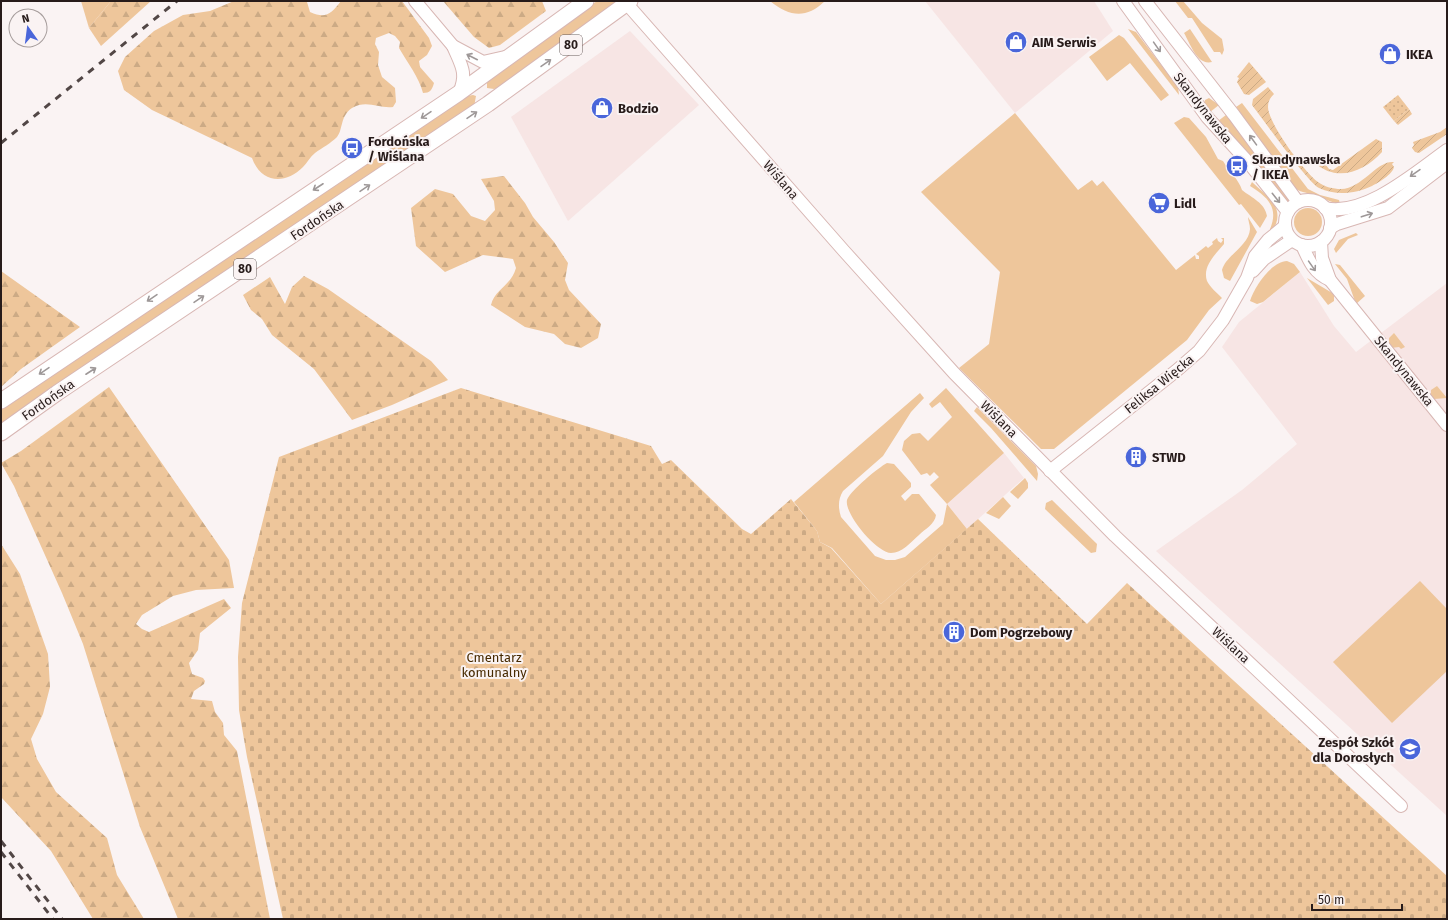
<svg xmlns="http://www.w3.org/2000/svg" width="1448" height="920" viewBox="0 0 1448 920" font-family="'Fira Sans',sans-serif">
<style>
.built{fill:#f7e5e4}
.grass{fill:#eec69b}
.forest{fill:url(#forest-firs)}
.cemetery{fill:url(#cemetery-stones)}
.park{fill:url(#park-dots)}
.garden{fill:url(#garden-furrows)}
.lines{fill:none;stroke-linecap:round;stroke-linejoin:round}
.minor-casing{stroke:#d8b7b4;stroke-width:14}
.major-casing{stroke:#d8b7b4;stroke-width:17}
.minor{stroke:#fff;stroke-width:12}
.major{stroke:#fff;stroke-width:15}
.rail{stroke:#524746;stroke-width:3;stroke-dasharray:7 7;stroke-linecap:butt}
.oneway{stroke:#9e9898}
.labels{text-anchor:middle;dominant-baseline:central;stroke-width:4;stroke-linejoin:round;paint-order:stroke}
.shield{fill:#faf3f3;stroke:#665c5b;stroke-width:1}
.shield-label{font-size:12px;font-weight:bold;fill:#271b1a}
.poi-label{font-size:13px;font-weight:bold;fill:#271b1a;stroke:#faf3f3;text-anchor:start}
.street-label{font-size:13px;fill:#271b1a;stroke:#faf3f3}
.park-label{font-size:13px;fill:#472a01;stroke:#faf3f3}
</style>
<defs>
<pattern id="forest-firs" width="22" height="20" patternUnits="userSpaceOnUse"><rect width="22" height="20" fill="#eec69b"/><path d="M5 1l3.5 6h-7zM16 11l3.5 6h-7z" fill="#ccaa85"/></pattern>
<pattern id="cemetery-stones" width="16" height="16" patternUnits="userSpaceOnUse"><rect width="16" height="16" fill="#eec69b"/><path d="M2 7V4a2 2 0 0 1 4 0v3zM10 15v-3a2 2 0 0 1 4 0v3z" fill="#ccaa85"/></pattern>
<pattern id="park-dots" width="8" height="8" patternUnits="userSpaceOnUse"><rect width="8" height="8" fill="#eec69b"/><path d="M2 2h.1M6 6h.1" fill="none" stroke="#ccaa85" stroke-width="1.8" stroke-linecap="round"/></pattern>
<pattern id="garden-furrows" width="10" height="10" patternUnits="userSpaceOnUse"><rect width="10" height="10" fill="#eec69b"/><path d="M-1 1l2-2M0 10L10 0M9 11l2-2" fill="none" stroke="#ccaa85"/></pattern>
</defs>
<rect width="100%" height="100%" fill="#faf3f3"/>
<g class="built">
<polygon points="925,1 1094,1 1113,31 1015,113"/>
<polygon points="630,31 699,105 568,221 511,117"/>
<polygon points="1300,272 1334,326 1356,352 1447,283 1447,816 1156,551 1242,490 1297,444 1222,347 1239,322"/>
<polygon points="1004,453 1024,478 967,529 947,504"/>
</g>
<g class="grass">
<polygon points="81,1 111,1 89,28"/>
<polygon points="597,1 617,1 500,87 494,89 487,88 487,83 490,78"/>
<path d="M770 1H825C806 19 790 17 770 1Z"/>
<polygon points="1175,1 1183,1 1202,23 1222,39 1224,50 1222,55 1220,52 1214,52 1192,18 1188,18"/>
<polygon points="1128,29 1136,32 1178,87 1179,95"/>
<path d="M1190 29 1212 62C1197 66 1190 43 1184 33Z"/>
<polygon points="1119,35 1124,38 1169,95 1161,101 1130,63 1107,81 1089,57"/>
<polygon points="473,95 476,96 474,107 1,426 1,410 467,96"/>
<polygon points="1209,98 1219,105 1210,112 1204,103 1205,100"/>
<path d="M1242 103 1308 189 1320 195 1339 200 1340 204C1331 203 1325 198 1317 196 1306 192 1299 193 1291 185L1236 107Z"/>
<path d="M1015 113 1078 190 1092 180 1097 186 1103 181 1176 270 1195 255 1196 259H1199V256L1196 254 1206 246 1208 248 1213 244 1212 242 1217 238 1218 241 1221 243 1223 240 1221 238H1224V244C1216 254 1202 266 1207 281 1210 287 1217 293 1222 298L1209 310 1187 340 1054 449H1041L959 368 989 344 1000 272 921 192Z"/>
<polygon points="1226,115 1290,198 1287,203 1218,121"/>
<path d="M1184 117 1189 118 1206 137 1218 159 1223 161C1229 171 1239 180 1242 190 1252 198 1265 203 1267 216L1260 228 1241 204 1239 205 1174 123Z"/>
<path d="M1252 182C1268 197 1287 208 1272 232L1270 229C1279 208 1268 197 1250 186Z"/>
<circle cx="1308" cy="222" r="14"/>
<path d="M1248 217 1257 232 1230 281 1224 278 1222 270C1226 255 1249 246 1250 229 1250 225 1248 220 1248 217Z"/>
<polygon points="1356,233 1358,235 1348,239 1336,253 1334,249 1339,240"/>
<path d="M1287 261 1294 264 1300 272 1263 302 1257 304 1250 301C1254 287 1272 261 1287 261Z"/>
<polygon points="1335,264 1340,265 1365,296 1356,304 1347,279"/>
<polygon points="1307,278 1334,294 1334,301 1328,305"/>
<polygon points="1394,333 1405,347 1401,349 1399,347 1391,348 1389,345 1389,338"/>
<polygon points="1437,386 1447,398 1434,399 1431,396 1431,390"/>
<path d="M946 388 1004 453 947 504 967 529 881 604 832 548 820 542 817 531 794 502 920 393 924 398 911 412 883 456 843 491C838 499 838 508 841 517L875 556 886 560H895L905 557 943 524 947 504 930 485 939 477 934 472 930 476 927 473 921 475 902 450 904 441 912 434 920 433 928 441 952 417 940 402 932 408 929 404Z"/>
<polygon points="977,407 1036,466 1038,474 1037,481 991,428 974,411"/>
<path d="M887 463 894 464 911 483V487L901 496 905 501 912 494H919L936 515C935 524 925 529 919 535 911 542 902 553 891 553 877 553 844 514 847 500 850 491 879 467 887 463Z"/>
<polygon points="1025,478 1028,483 1028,488 1018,499 1010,492"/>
<polygon points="1003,497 1011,506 999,519 986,513"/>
<polygon points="1052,500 1097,544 1096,552 1091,553 1045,509 1046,503"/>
<polygon points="1420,581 1447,609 1447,671 1392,723 1333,662"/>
</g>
<g class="forest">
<polygon points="111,1 151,1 101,46 89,28"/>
<path d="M234 1H303L307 2 310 12C326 19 331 14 341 1H402L429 38 432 46 427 55 419 61 420 67 434 83C432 90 430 93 423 93 419 77 407 62 399 48L400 42 395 36 389 33 376 38 375 44 379 52 378 65 382 77 395 88 396 102 393 107C379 109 367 99 352 108 340 116 343 130 337 137 331 143 322 148 315 153 310 157 307 163 303 167 285 185 261 183 252 158L152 110 124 90 118 71 125 57 154 31 183 15 210 11Z"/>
<polygon points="443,1 542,1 546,11 500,45 489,48 474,37"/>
<path d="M504 176 525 203 533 217 554 242 568 263 565 280 569 290 601 324 598 338 581 348 565 344 554 334 525 327 491 305C495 289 511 286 516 268L513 259 483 255 445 272 416 246 411 208 435 189 453 194 471 216 485 221 495 210 494 201 481 179Z"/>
<polygon points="1,271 80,327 21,369 1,387"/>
<polygon points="304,276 328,289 431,361 448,380 392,405 352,420 314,369 272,335 262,319 251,310 243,295 270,277 285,304 292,287"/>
<polygon points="109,387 229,560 234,588 196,590 173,596 142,615 136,624 142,629 149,632 224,599 231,608 200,633 198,650 189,663 192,674 203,678 205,681 204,684 194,691 191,699 212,701 215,712 223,723 224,735 237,751 270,919 178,919 140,827 83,644 62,593 14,486 1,463 21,451"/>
<polygon points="1,544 20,574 48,654 50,687 43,714 31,739 37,759 56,792 107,838 117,875 144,919 93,919 51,851 1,797"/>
</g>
<polygon class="cemetery" points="461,388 651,446 662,464 671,460 742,529 751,534 791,499 817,531 820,542 831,548 881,604 978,519 1087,624 1127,583 1447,876 1447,919 283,919 247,757 239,710 238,657 242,603 279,457"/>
<polygon class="park" points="1398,95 1409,109 1394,121 1383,107"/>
<g class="garden">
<polygon points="1249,62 1266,82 1249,95 1244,94 1237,82 1239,78 1237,77"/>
<path d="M1268 87 1274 94C1270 98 1268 101 1268 107 1268 123 1305 173 1318 182 1325 187 1333 189 1341 189 1363 188 1377 160 1394 162L1392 164 1394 167C1393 174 1378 183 1372 186 1355 194 1336 196 1319 188 1308 183 1262 118 1252 105L1253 99Z"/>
<polygon points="1409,109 1412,114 1398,125 1394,121"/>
<polygon points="1447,127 1447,134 1419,153 1415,152 1412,148 1414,145 1413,142 1440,132"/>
<path d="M1376 139 1382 142V152C1364 172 1336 183 1314 162L1320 157 1329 169 1333 170Z"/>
</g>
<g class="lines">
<g class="minor-casing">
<g id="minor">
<polyline points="415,1 453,46 483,62 505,57"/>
<polyline points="1123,1 1207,117 1248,162 1288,212"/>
<polyline points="1145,1 1234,115 1298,202"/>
<polyline points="627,4 844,251 954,373 1115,536 1401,806"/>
<path d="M453 46C461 65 468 73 459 93"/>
<circle cx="1308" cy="223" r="23"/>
<path d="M1325 208C1365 217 1416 172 1447 150"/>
<polyline points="1330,228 1337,224 1388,208 1447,163"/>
<polyline points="1321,242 1322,258 1330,280 1447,425"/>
<path d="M1302 245C1309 261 1314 273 1330 280"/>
<polyline points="1253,271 1264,259 1292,240"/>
<polyline points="1050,471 1176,371 1199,351 1223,320 1247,278 1255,256 1268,240 1285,226"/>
</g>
</g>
<g class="major-casing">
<g id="major">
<polyline points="1,401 459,93 586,1"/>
<polyline points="1,433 57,393 488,104 630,1"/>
</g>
</g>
<use href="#minor" class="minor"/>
<use href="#major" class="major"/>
<g class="rail">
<polyline points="1,143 177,1"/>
<polyline points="1,841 62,919"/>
<polyline points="1,852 53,919"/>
</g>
</g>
<defs><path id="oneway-shaft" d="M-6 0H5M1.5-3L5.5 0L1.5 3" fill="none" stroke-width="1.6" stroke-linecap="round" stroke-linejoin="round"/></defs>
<g class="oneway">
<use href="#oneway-shaft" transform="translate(1157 47) rotate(55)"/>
<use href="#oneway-shaft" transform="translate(472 57) rotate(-153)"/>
<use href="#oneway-shaft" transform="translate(546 63) rotate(-35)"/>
<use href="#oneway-shaft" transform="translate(426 115) rotate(146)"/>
<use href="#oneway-shaft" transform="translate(472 115) rotate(-34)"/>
<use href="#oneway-shaft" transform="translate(1253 140) rotate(-126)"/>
<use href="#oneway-shaft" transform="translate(1415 173) rotate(145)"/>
<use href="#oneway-shaft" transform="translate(318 187) rotate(147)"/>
<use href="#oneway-shaft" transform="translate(365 188) rotate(-34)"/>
<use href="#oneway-shaft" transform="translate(1276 198) rotate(51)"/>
<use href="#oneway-shaft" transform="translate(1367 215) rotate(-18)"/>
<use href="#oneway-shaft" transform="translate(1312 266) rotate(55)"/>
<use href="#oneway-shaft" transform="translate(152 298) rotate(146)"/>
<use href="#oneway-shaft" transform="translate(199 299) rotate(-34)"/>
<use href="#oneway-shaft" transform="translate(44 371) rotate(146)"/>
<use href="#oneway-shaft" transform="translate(91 371) rotate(-33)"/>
</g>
<defs>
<g id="shop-disc" transform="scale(1.15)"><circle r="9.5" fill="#4a66da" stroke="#faf3f3"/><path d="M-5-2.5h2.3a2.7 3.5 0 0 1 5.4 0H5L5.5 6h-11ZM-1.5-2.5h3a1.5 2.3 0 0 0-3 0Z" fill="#fff"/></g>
<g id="bus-disc" transform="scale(1.15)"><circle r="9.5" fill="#4a66da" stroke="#faf3f3"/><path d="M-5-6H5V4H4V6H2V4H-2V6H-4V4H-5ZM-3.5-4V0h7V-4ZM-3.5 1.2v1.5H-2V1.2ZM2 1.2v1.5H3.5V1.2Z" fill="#fff"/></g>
<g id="supermarket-disc" transform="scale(1.15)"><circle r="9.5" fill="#4a66da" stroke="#faf3f3"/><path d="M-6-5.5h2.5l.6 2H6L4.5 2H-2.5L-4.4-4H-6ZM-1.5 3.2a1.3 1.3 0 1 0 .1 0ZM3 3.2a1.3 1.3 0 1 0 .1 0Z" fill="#fff"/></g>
<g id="building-disc" transform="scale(1.15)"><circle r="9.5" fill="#4a66da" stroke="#faf3f3"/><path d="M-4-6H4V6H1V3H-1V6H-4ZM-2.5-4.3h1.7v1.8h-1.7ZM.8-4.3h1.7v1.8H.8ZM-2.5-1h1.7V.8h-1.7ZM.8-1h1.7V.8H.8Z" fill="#fff"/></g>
<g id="school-disc" transform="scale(1.15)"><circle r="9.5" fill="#4a66da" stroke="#faf3f3"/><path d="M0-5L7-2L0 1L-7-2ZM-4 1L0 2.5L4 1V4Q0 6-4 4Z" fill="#fff"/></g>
</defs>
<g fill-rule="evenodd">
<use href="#shop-disc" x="1016" y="42"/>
<use href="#shop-disc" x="1390" y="54"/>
<use href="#shop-disc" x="602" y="108"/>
<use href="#bus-disc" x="352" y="148"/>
<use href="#bus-disc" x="1237" y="166"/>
<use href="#supermarket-disc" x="1159" y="203"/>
<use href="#building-disc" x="1136" y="457"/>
<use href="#building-disc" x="954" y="632"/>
<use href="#school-disc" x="1410" y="749"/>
</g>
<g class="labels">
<g class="shield">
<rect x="560" y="35" width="22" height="20" rx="3"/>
<rect x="234" y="259" width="22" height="20" rx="3"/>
</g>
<g class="shield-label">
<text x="571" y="45">80</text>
<text x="245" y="269">80</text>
</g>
<g class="poi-label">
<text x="1032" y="42">AIM Serwis</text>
<text x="1406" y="54">IKEA</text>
<text x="618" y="108">Bodzio</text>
<text x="368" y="141">Fordońska<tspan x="368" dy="15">/ Wiślana</tspan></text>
<text x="1252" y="159">Skandynawska<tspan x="1252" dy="15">/ IKEA</tspan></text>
<text x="1174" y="203">Lidl</text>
<text x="1152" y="457">STWD</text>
<text x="970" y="632">Dom Pogrzebowy</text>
<text x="1394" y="742" text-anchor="end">Zespół Szkół<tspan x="1394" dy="15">dla Dorosłych</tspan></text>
</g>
<g class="street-label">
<text transform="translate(1203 108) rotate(52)">Skandynawska</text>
<text transform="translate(781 180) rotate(49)">Wiślana</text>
<text transform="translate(317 220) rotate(-34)">Fordońska</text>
<text transform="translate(1404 371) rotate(51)">Skandynawska</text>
<text transform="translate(1159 384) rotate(-39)">Feliksa Więcka</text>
<text transform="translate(48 400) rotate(-35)">Fordońska</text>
<text transform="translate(999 419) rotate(45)">Wiślana</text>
<text transform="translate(1231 645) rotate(43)">Wiślana</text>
</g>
<g class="park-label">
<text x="494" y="657">Cmentarz<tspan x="494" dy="15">komunalny</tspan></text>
</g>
</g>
<rect width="1448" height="920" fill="none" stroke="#271b1a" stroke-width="4"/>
<g transform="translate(28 28) rotate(346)"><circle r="19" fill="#faf3f3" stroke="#a69d9c"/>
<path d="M0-3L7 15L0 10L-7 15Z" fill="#4a66da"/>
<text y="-6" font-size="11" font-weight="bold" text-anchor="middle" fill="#271b1a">N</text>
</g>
<path d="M1312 904v6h90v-6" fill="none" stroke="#271b1a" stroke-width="2"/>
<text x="1318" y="904" font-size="12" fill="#271b1a" stroke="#faf3f3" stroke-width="3" paint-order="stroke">50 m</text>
</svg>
